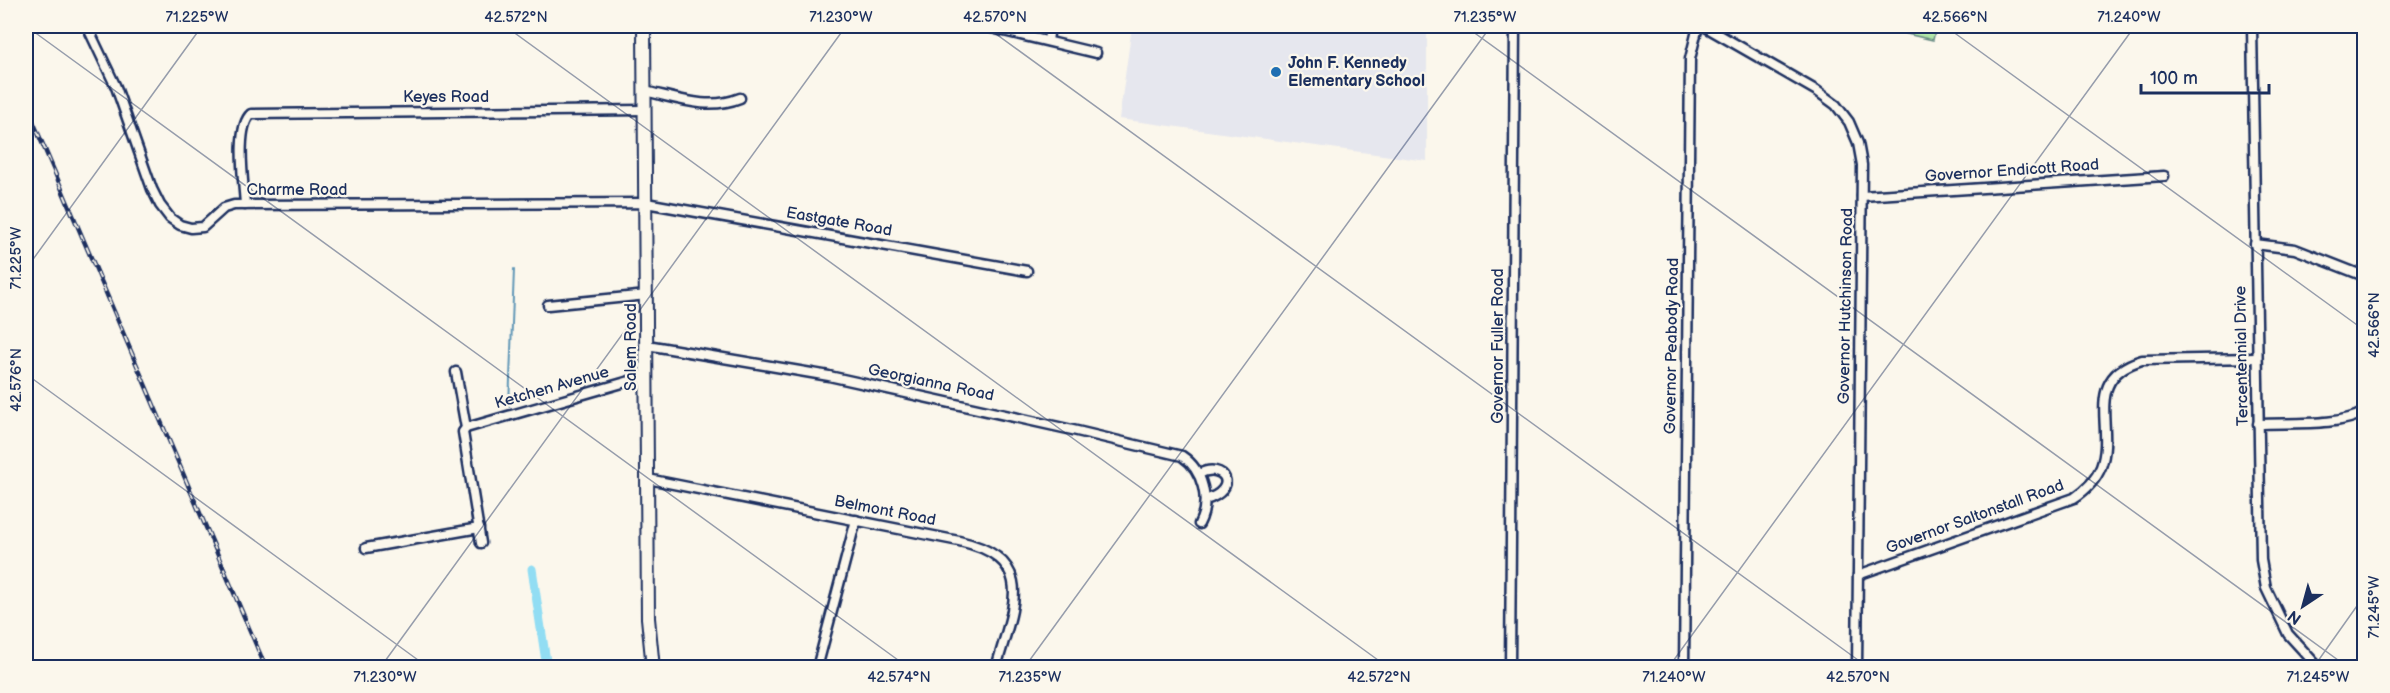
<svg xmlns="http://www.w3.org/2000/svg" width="2390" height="693" viewBox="0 0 2390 693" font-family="'Balsamiq Sans',sans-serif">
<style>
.built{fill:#e6e7ee}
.green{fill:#b1e6a8;stroke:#668a83;stroke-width:1.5}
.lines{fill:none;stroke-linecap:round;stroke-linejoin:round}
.stream{stroke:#6297b7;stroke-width:2}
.canal{stroke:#92ddf3;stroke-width:9}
.minor-casing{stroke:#1b2f5e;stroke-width:13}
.secondary-casing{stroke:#1b2f5e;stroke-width:16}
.minor{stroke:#fbf7ec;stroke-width:8}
.secondary{stroke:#fbf7ec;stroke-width:12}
.rail-casing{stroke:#1b2f5e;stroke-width:4.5}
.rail{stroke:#fbf7ec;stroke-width:2;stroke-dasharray:7;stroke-linecap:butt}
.ticks{fill:none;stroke:#1b2f5e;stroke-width:1.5;stroke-opacity:0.45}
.poi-dot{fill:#1f6fb2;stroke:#fbf7ec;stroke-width:2}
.labels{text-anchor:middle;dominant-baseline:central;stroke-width:4.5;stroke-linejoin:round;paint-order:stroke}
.poi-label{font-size:16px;font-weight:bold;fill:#1b2f5e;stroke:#fbf7ec;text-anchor:start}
.street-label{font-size:16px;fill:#1b2f5e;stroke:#fbf7ec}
.neatline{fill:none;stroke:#1b2f5e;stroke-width:2}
.ticks-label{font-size:15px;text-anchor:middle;fill:#1b2f5e}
</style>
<rect width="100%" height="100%" fill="#fbf7ec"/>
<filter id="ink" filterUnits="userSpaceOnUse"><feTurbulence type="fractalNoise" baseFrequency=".0167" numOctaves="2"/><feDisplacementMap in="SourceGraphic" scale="12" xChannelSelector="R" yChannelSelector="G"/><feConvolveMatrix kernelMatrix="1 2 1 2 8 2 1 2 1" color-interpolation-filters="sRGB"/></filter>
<g filter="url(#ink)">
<polygon class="built" points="1132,26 1427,26 1427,161 1119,119"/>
<polygon class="green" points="1872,26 1936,26 1933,40"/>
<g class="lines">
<polyline class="stream" points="509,406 514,269"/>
<polyline class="canal" points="532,569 547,668"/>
<g class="minor-casing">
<g id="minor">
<polyline points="87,26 116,87 152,189 160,205 170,218 180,225 191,228 203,227 224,208 234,205 646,203 1027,271"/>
<polyline points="983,26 1096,53"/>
<polyline points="1704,26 1817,91 1836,105 1849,122 1858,143 1862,165 1857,668"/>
<polyline points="2252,26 2261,560 2266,588 2288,634 2319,668"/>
<polyline points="1048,41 1050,26"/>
<path d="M644 91C677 98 708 111 740 98"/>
<polyline points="1862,196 2164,176"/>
<path d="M245 205C244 184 235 128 251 114L645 110"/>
<polyline points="2255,244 2295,249 2364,276"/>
<polyline points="548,305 647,295"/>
<path d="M647 345 829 376 1077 431 1182 456C1203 470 1211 501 1199 524"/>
<polyline points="456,372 466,428 463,432 481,543"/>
<path d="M2258 424C2287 422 2340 427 2364 412"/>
<polyline points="466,428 647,376"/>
<path d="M1199 474C1224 461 1241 489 1205 500"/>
<path d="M648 479 959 541C1040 559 1012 609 996 668"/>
<polyline points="366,548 479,528"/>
<path d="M1858 575 2074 498C2086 490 2096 480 2101 467 2116 427 2081 378 2142 360L2256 358"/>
<polyline points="817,668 856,520"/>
<polyline points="1510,668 1515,26"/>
<polyline points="1684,668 1690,59 1698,26"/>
</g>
</g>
<g class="secondary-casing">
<polyline id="secondary" points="644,26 648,618 653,668"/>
</g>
<use href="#minor" class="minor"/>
<use href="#secondary" class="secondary"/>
<g class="rail-casing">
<polyline id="rail" points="26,105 266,668"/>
</g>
<use href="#rail" class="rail"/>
</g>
</g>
<path class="ticks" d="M26 26 909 668M505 26 1389 668M985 26 1869 668M1465 26 2349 668M1945 26 2364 330M26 269 202 26M26 374 429 668M380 668 846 26M1024 668 1491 26M1668 668 2135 26M2313 668 2364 596"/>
<circle class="poi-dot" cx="1276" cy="72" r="6"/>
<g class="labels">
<g class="poi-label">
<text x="1288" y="63">John F. Kennedy<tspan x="1288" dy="18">Elementary School</tspan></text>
</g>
<g class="street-label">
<text x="446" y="97">Keyes Road</text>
<text transform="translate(2012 171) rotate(-4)">Governor Endicott Road</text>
<text x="297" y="190">Charme Road</text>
<text transform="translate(839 222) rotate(10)">Eastgate Road</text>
<text transform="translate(1846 306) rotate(-89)">Governor Hutchinson Road</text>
<text transform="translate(1498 346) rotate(-90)">Governor Fuller Road</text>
<text transform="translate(1672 346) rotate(-89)">Governor Peabody Road</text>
<text transform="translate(631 347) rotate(-90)">Salem Road</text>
<text transform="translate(2242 356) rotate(-91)">Tercentennial Drive</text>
<text transform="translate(931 383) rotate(12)">Georgianna Road</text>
<text transform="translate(552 388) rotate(-16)">Ketchen Avenue</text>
<text transform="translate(885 511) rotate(11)">Belmont Road</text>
<text transform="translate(1975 517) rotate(-20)">Governor Saltonstall Road</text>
</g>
</g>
<rect width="2390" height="693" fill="none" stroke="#fbf7ec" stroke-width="66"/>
<g transform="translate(2303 606) rotate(216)" stroke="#fbf7ec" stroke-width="4.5" paint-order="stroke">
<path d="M0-4.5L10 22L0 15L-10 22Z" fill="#1b2f5e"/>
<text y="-9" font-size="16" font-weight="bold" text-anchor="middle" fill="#1b2f5e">N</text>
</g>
<path d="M2141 84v9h128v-9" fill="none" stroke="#1b2f5e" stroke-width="3"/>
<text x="2150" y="84" font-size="18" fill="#1b2f5e" stroke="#fbf7ec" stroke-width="4.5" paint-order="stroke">100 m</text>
<rect x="33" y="33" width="2324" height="627" class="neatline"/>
<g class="ticks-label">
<text x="197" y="22">71.225°W</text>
<text x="516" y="22">42.572°N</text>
<text x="841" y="22">71.230°W</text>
<text x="995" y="22">42.570°N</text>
<text x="1485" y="22">71.235°W</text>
<text x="1955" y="22">42.566°N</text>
<text x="2129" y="22">71.240°W</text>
<text transform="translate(16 258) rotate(-90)" y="5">71.225°W</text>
<text transform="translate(2374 325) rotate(-90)" y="5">42.566°N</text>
<text transform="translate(16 380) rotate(-90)" y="5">42.576°N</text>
<text transform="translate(2374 607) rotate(-90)" y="5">71.245°W</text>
<text x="385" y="682">71.230°W</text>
<text x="899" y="682">42.574°N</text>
<text x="1030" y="682">71.235°W</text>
<text x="1379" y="682">42.572°N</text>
<text x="1674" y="682">71.240°W</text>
<text x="1858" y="682">42.570°N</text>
<text x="2318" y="682">71.245°W</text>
</g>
</svg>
